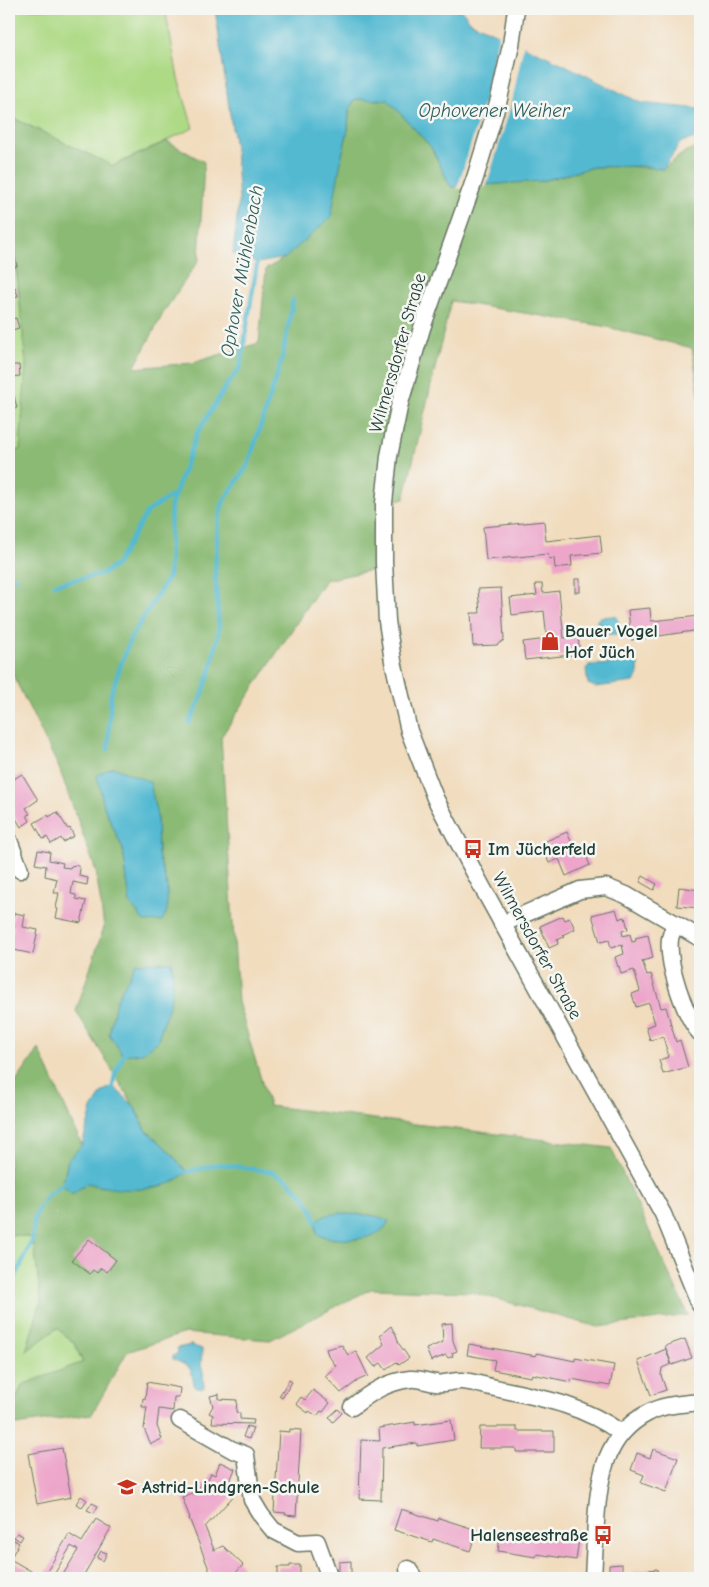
<svg xmlns="http://www.w3.org/2000/svg" width="709" height="1587" viewBox="0 0 709 1587" font-family="'Comic Neue',sans-serif">
<style>
.green{fill:#aeda86;stroke:#668c5d}
.forest{fill:#8aba73;stroke:#547c54;fill-rule:evenodd}
.water{fill:#53b9d1;stroke:#397b82}
.pier{fill:#f1dcbd}
.lines{fill:none;stroke-linecap:round;stroke-linejoin:round}
.stream{stroke:#53b9d1;stroke-width:4.5}
.building{fill:#eda6ca}
.minor-casing{stroke:#687564;stroke-width:19}
.minor{stroke:#fff;stroke-width:16}
.labels{text-anchor:middle;dominant-baseline:central;stroke-width:5;stroke-linejoin:round;paint-order:stroke}
.street-label{font-size:18px;fill:#1f3d34;stroke:#f6f6f2}
.poi-label{font-size:18px;font-weight:bold;fill:#1f3d34;stroke:#f6f6f2;text-anchor:start}
.water-label{font-size:19px;font-style:italic;fill:#2c5c5b;stroke:#f6f6f2}
</style>
<rect width="100%" height="100%" fill="#f6f6f2"/>
<filter id="ink" filterUnits="userSpaceOnUse"><feTurbulence type="fractalNoise" baseFrequency=".02" numOctaves="2"/><feDisplacementMap in="SourceGraphic" scale="10" xChannelSelector="R" yChannelSelector="G"/><feConvolveMatrix kernelMatrix="1 2 1 2 8 2 1 2 1" color-interpolation-filters="sRGB"/></filter>
<filter id="wash" filterUnits="userSpaceOnUse"><feTurbulence type="fractalNoise" baseFrequency=".0096" numOctaves="4" result="noise"/><feDisplacementMap in="SourceGraphic" scale="20" xChannelSelector="R" yChannelSelector="G"/><feGaussianBlur stdDeviation="1.12" result="paint"/><feColorMatrix in="noise" values="0 0 0 0 0 0 0 0 0 0 0 0 0 0 0 0 0 1.4 0 .05"/><feComposite in="paint" operator="in"/></filter>
<g filter="url(#wash)">
<rect width="100%" height="100%" fill="#f1dcbd"/>
<g class="green">
<polygon points="9,9 165,9 178,78 193,128 113,166 9,116"/>
<polygon points="9,248 14,250 26,365 20,451 9,453"/>
<polygon points="9,1234 33,1238 41,1301 26,1351 57,1328 74,1343 83,1363 22,1385 9,1417"/>
</g>
<path class="forest" d="M355 99 388 100 431 147 451 187 542 181 593 167 625 166 663 169 686 151 700 147V400L692 348 603 326 451 301 404 499 380 501 373 570 325 580 221 737 238 1002 269 1106 611 1148 688 1315 598 1327 471 1292 371 1289 270 1340 185 1333 127 1352 92 1414 9 1426V1417L22 1385 83 1362 74 1343 57 1328 26 1352 41 1301 33 1238 9 1234V1092L39 1049 82 1145 68 1160 63 1185 72 1193 88 1183 102 1187 165 1147 146 1130 134 1106 76 1011 104 927 96 871 59 768 9 667V453L20 450 26 365 15 250 9 248V116L113 166 167 141 204 162 199 260 165 310 134 368 192 363 259 343 266 269 285 258 342 155 348 130 349 111ZM104 807 157 816 158 855 167 886 130 903 123 849ZM172 962C174 994 167 1011 157 1042L116 1001 137 963ZM340 1213 360 1216 372 1215 358 1239H333Z"/>
<g class="water">
<polygon points="215,9 461,9 471,22 563,64 641,103 700,109 700,137 681,142 663,169 644,166 593,167 542,181 451,187 431,147 388,100 355,99 349,111 348,130 342,155 331,217 285,258 257,263 233,254 239,199 235,149"/>
<polygon points="613,616 617,617 620,628 617,634 598,634 597,620 600,617"/>
<path d="M631 653H635C638 664 641 673 634 682L595 687 588 684 586 669 589 665 612 664Z"/>
<polygon points="113,767 150,782 157,816 158,855 167,886 167,911 162,921 144,922 130,903 123,849 104,807 97,775"/>
<polygon points="172,962 173,983 170,1002 157,1042 142,1053 123,1055 109,1034 116,1001 136,963"/>
<path d="M113 1086 134 1106 146 1130 165 1147 187 1172C182 1176 176 1181 171 1183 144 1192 114 1191 88 1183L72 1194 63 1185 68 1160 82 1145 92 1109 103 1091Z"/>
<path d="M340 1213C353 1215 380 1213 389 1222 386 1225 384 1229 381 1231 367 1242 332 1241 317 1234L316 1222 323 1216Z"/>
<path d="M191 1345 202 1349 201 1366 203 1371 204 1387 201 1389 195 1387C193 1382 193 1376 191 1371 189 1365 178 1362 173 1359V1356L178 1353 177 1348Z"/>
</g>
<polygon class="pier" points="499,32 524,43 512,102 486,187 457,189 486,95"/>
<g class="lines">
<g class="stream">
<polyline points="9,575 16,578"/>
<polyline points="55,584 102,574 116,565 147,512 174,494"/>
<polyline points="189,723 201,698 211,669 219,629 215,572 218,523 223,502 248,465 282,359 293,300"/>
<polyline points="108,750 111,693 130,639 169,576 171,505 197,433 227,385 240,368 258,258"/>
<polyline points="112,1091 115,1074 125,1052"/>
<polyline points="187,1172 219,1164 272,1172 286,1179 302,1194 312,1209 316,1222"/>
<path d="M42 1203C49 1189 59 1191 66 1181"/>
<polyline points="9,1291 33,1238 34,1219 39,1208"/>
</g>
</g>
<g id="blocks">
<g class="building">
<polygon points="14,254 17,266 9,268 9,255"/>
<polygon points="15,287 18,296 9,299 9,289"/>
<polygon points="16,318 19,328 9,331 9,320"/>
<polygon points="9,365 19,365 20,376 9,377"/>
<polygon points="14,396 17,408 9,410 9,397"/>
<polygon points="544,521 546,541 600,535 602,553 571,556 572,566 555,568 554,558 549,559 548,554 486,560 483,527"/>
<rect x="575" y="579" width="5" height="13"/>
<polygon points="535,584 542,584 543,593 559,591 564,638 578,636 580,654 525,660 523,642 547,639 544,611 512,615 510,598 537,595"/>
<polygon points="501,588 504,640 497,645 473,646 471,613 480,613 478,589"/>
<polygon points="650,608 651,621 700,616 700,630 631,640 628,610"/>
<polygon points="22,774 38,800 26,808 30,814 27,815 30,821 21,827 12,812 15,810 9,799 9,782"/>
<polygon points="57,812 68,829 70,828 74,836 63,842 61,838 51,844 47,837 43,839 34,823 48,815 49,817"/>
<polygon points="567,832 577,855 584,852 590,865 566,876 559,859 549,863 543,849 548,847 546,841"/>
<polygon points="38,850 50,852 49,860 63,863 62,867 70,868 71,866 76,865 80,868 79,876 88,878 87,885 73,882 71,894 76,895 76,899 86,901 81,923 56,918 58,909 56,908 59,893 54,893 57,879 45,876 46,866 35,864"/>
<polygon points="643,876 657,884 654,890 640,882"/>
<polygon points="679,887 700,890 700,908 677,906"/>
<polygon points="616,909 619,919 625,917 628,929 622,931 623,936 630,934 632,942 636,941 635,938 648,935 653,958 642,961 647,975 651,974 661,1008 666,1007 676,1042 680,1040 688,1067 663,1074 659,1060 669,1057 663,1037 650,1040 646,1027 655,1024 649,1003 636,1007 632,994 640,991 634,970 621,974 619,966 618,967 615,957 624,954 622,945 611,948 609,940 600,942 592,915"/>
<polygon points="14,913 25,915 23,927 38,930 33,954 9,949 14,926 11,925"/>
<polygon points="563,916 565,920 570,918 575,929 562,935 564,937 557,940 558,944 549,948 540,926"/>
<polygon points="89,1239 116,1260 107,1272 101,1268 97,1273 93,1270 90,1274 72,1260"/>
<polygon points="452,1323 453,1341 457,1351 452,1353 453,1356 448,1358 446,1355 431,1361 426,1349 443,1342 442,1324"/>
<polygon points="391,1326 394,1332 395,1332 399,1344 409,1358 399,1365 396,1362 386,1370 381,1363 375,1367 368,1358 384,1344 380,1335"/>
<polygon points="685,1339 692,1358 672,1365 665,1346"/>
<polygon points="469,1344 536,1356 536,1353 575,1361 575,1358 614,1365 610,1386 571,1379 571,1382 532,1374 531,1377 493,1370 495,1360 467,1355"/>
<polygon points="342,1345 348,1355 356,1351 368,1376 359,1380 341,1393 325,1376 336,1366 328,1355 326,1349"/>
<polygon points="666,1349 671,1364 662,1368 661,1375 666,1390 651,1395 638,1361"/>
<polygon points="289,1380 292,1382 282,1398 279,1396"/>
<polygon points="147,1382 180,1388 179,1397 174,1397 173,1411 159,1409 157,1426 162,1439 151,1444 144,1429 147,1407 142,1407 143,1398 145,1399"/>
<polygon points="313,1390 330,1403 323,1412 321,1411 317,1416 309,1411 308,1413 296,1404 301,1397 305,1400"/>
<polygon points="219,1394 219,1399 237,1400 236,1412 240,1413 240,1419 254,1420 253,1424 212,1423 213,1415 209,1413 213,1406 210,1396"/>
<polygon points="338,1409 342,1413 333,1422 329,1417"/>
<polygon points="451,1420 454,1440 417,1446 417,1443 382,1448 381,1500 359,1499 361,1440 380,1441 379,1428 415,1422 415,1425"/>
<polygon points="247,1426 253,1428 249,1439 243,1437"/>
<polygon points="480,1427 517,1427 517,1431 554,1431 554,1452 516,1452 516,1448 479,1448"/>
<polygon points="290,1429 301,1430 296,1516 285,1515 286,1513 274,1512 279,1431 290,1432"/>
<polygon points="62,1448 71,1497 37,1504 28,1454"/>
<polygon points="653,1449 678,1458 666,1492 641,1483 644,1475 631,1470 637,1453 650,1458"/>
<polygon points="220,1462 235,1469 230,1481 240,1489 205,1527 214,1550 223,1546 243,1565 231,1578 223,1573 212,1577 189,1518 190,1518 182,1497 192,1493 196,1495 201,1483 205,1485 211,1473 215,1475"/>
<polygon points="81,1496 87,1500 82,1507 76,1504"/>
<polygon points="92,1503 98,1506 94,1513 87,1510"/>
<polygon points="401,1509 438,1521 439,1518 477,1530 470,1551 433,1539 432,1542 394,1530"/>
<polygon points="96,1519 111,1528 82,1578 61,1578 78,1550 71,1546 52,1578 9,1578 9,1537 19,1543 10,1559 43,1578 69,1534 82,1542"/>
<polygon points="501,1530 540,1536 540,1533 579,1539 576,1560 537,1554 536,1557 498,1551"/>
<polygon points="17,1533 23,1536 20,1541 14,1537"/>
<polygon points="101,1551 107,1553 103,1561 97,1558"/>
<polygon points="351,1561 351,1578 339,1578 339,1562"/>
<polygon points="622,1564 622,1578 609,1578 609,1565"/>
<polygon points="290,1565 300,1565 300,1578 278,1578 278,1567 290,1567"/>
<polygon points="657,1569 658,1578 635,1578 634,1572"/>
</g>
</g>
</g>
<g filter="url(#ink)">
<use href="#blocks" fill-opacity="0" stroke="#687564" stroke-width="1"/>
<g class="lines">
<g class="minor-casing">
<g id="minor">
<polyline points="516,9 511,45 499,99 475,178 422,328 400,403 389,456 384,503 384,562 387,621 393,661 409,731 435,798 481,885 663,1214 700,1305"/>
<polyline points="9,840 20,870"/>
<polyline points="502,924 580,890 606,887 626,895 700,938"/>
<path d="M675 924C673 929 671 934 670 939 667 963 684 1015 700 1033"/>
<path d="M352 1407C370 1393 386 1382 410 1379 419 1378 427 1382 436 1383 444 1385 454 1380 462 1381 475 1382 488 1387 500 1389 543 1398 585 1406 621 1433"/>
<polyline points="180,1420 231,1449 246,1455 252,1500 261,1515 273,1530 298,1543 317,1542 330,1578"/>
<polyline points="408,1569 414,1578"/>
<path d="M593 1578C594 1559 595 1540 596 1521 599 1477 605 1435 648 1413 664 1404 683 1404 700 1402"/>
</g>
</g>
<use href="#minor" class="minor"/>
</g>
</g>
<defs>
<g id="shop-bare" transform="scale(1.5)"><path d="M-5-2.5h2.3a2.7 3.5 0 0 1 5.4 0H5L5.5 6h-11ZM-1.5-2.5h3a1.5 2.3 0 0 0-3 0Z" fill="#c8321e" stroke="#f6f6f2" stroke-width="2.5" paint-order="stroke"/></g>
<g id="bus-bare" transform="scale(1.5)"><path d="M-5-6H5V4H4V6H2V4H-2V6H-4V4H-5ZM-3.5-4V0h7V-4ZM-3.5 1.2v1.5H-2V1.2ZM2 1.2v1.5H3.5V1.2Z" fill="#c8321e" stroke="#f6f6f2" stroke-width="2.5" paint-order="stroke"/></g>
<g id="school-bare" transform="scale(1.5)"><path d="M0-5L7-2L0 1L-7-2ZM-4 1L0 2.5L4 1V4Q0 6-4 4Z" fill="#c8321e" stroke="#f6f6f2" stroke-width="2.5" paint-order="stroke"/></g>
</defs>
<g fill-rule="evenodd">
<use href="#shop-bare" x="550" y="641"/>
<use href="#bus-bare" x="473" y="849"/>
<use href="#school-bare" x="127" y="1487"/>
<use href="#bus-bare" x="603" y="1535"/>
</g>
<g class="labels">
<g class="street-label">
<text transform="translate(398 353) rotate(-74)">Wilmersdorfer Straße</text>
<text transform="translate(537 946) rotate(61)">Wilmersdorfer Straße</text>
</g>
<g class="poi-label">
<text x="565" y="631">Bauer Vogel<tspan x="565" dy="21">Hof Jüch</tspan></text>
<text x="488" y="849">Im Jücherfeld</text>
<text x="142" y="1487">Astrid-Lindgren-Schule</text>
<text x="588" y="1535" text-anchor="end">Halenseestraße</text>
</g>
<g class="water-label">
<text x="494" y="111">Ophovener Weiher</text>
<text transform="translate(242 271) rotate(-80)">Ophover Mühlenbach</text>
</g>
</g>
<rect width="709" height="1587" fill="none" stroke="#f6f6f2" stroke-width="30"/>
</svg>
